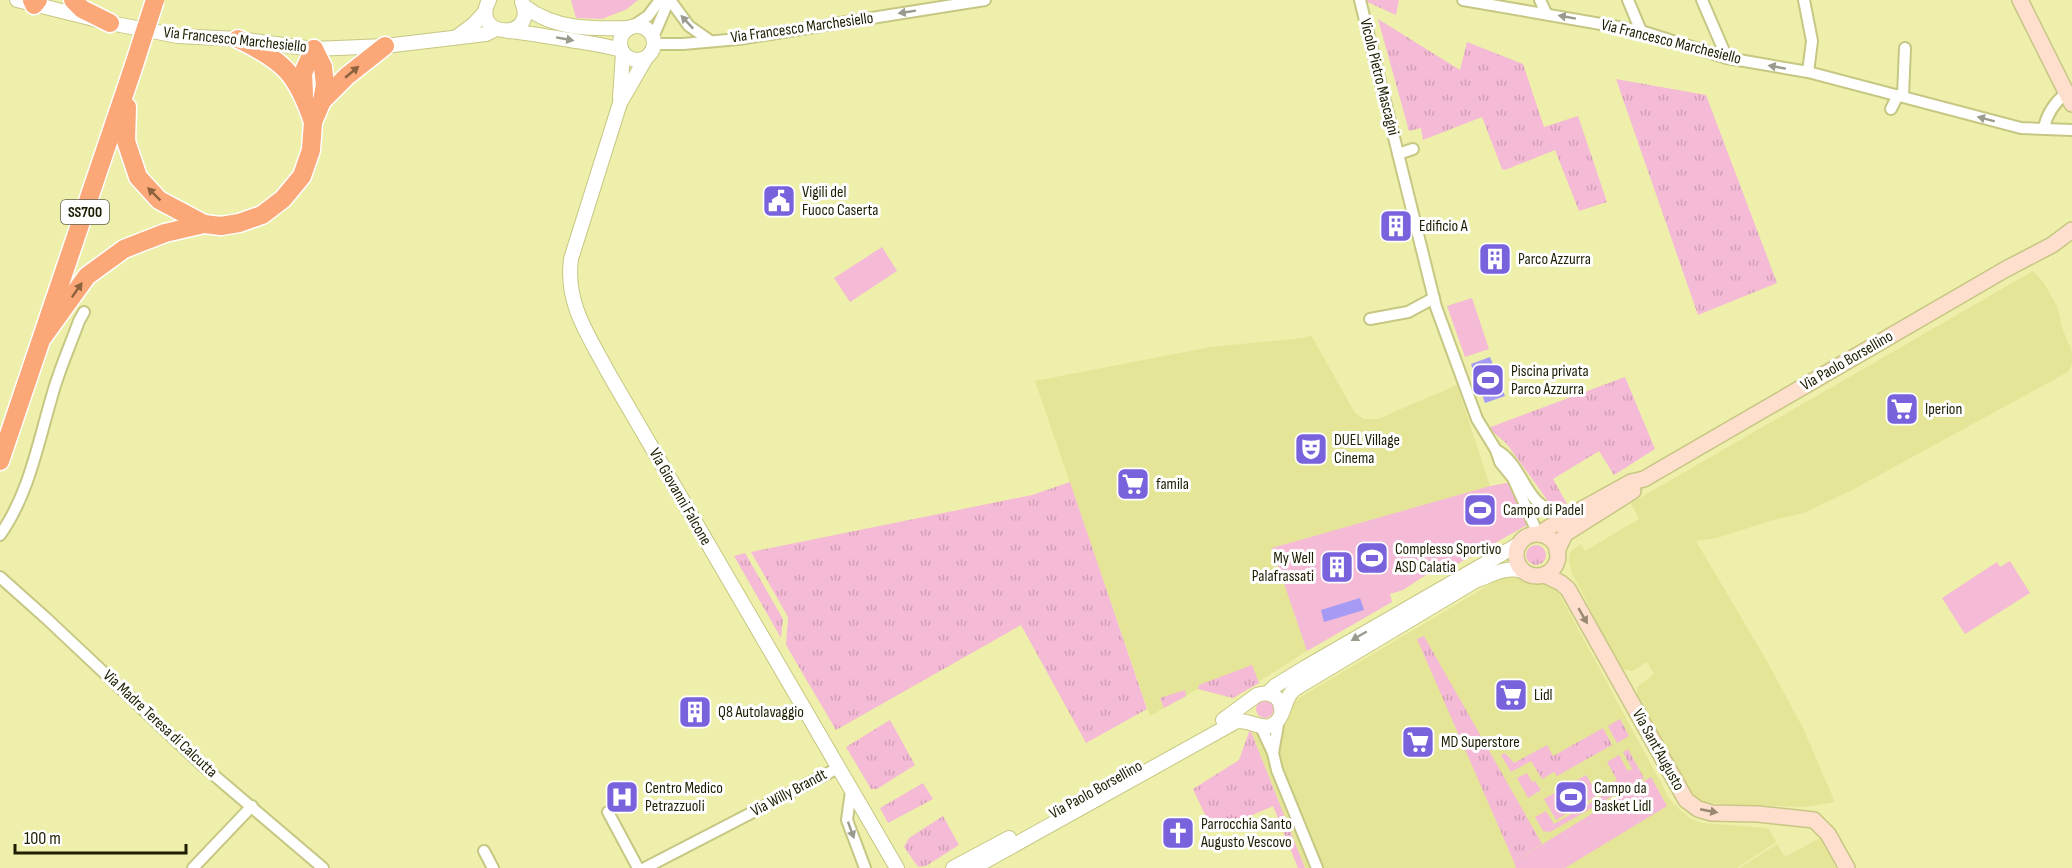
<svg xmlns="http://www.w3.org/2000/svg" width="2072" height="868" viewBox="0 0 2072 868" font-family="'Sofia Sans Condensed',sans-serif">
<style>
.built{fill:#e5e598}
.grass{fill:url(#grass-tufts)}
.green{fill:#f4bad6}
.water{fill:#a59bf4}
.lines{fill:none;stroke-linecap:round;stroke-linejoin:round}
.minor-casing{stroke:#c7c784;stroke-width:14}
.tertiary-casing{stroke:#c7c784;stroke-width:16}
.secondary-casing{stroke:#c7c784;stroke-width:18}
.trunk-casing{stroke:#fff;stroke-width:21}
.minor{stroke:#fff;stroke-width:10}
.tertiary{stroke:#fff;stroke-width:14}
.secondary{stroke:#fedecc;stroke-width:15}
.trunk{stroke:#fba778;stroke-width:18}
.trunk-bridge-casing{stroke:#fff;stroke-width:21;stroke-linecap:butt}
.trunk-bridge{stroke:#fba778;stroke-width:18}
.oneway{fill:#9a9a8e}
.oneway2{fill:#8c623e}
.oneway3{fill:#998872}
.labels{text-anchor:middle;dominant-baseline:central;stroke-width:6;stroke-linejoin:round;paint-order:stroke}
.shield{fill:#fff;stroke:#62624f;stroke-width:1.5}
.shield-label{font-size:15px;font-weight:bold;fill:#1e1e03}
.street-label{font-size:16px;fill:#1e1e03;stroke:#fff}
.poi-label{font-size:16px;fill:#1e1e03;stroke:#fff;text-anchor:start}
</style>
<defs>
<pattern id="grass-tufts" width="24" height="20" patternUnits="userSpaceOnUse" patternTransform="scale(1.5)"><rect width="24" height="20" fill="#f4bad6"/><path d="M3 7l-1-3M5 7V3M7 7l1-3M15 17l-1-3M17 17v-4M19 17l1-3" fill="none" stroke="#d19fb6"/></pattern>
</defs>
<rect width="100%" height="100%" fill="#eeefaa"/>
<g class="built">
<polygon points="2033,271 2044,283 2058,308 2062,328 2072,352 2072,363 2068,372 1854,489 1804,513 1773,520 1717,538 1696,541 1764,656 1803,728 1835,802 1805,807 1725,804 1704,802 1691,795 1637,697 1637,687 1654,674 1647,662 1632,671 1621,669 1571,571 1569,560 1570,552 1581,544 1585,551 1639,519 1631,503"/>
<polygon points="1311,335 1355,413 1364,419 1378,419 1457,385 1490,486 1273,548 1307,651 1233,698 1198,689 1150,716 1035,381 1211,347 1303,338"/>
<polygon points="1506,575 1518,577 1530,584 1547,584 1556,588 1660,781 1668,797 1679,809 1690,818 1702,823 1768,828 1776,842 1737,868 1305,868 1250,729 1261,733 1285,726 1292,705 1299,698"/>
<polygon points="1820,838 1836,868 1740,868 1777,844 1785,857"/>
</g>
<g class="grass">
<polygon points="1363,0 1399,0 1396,15"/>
<polygon points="1378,19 1460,70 1467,42 1523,64 1544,127 1578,116 1607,202 1579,211 1555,150 1505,170 1502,169 1482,117 1423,140 1421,128 1409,131"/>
<polygon points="1616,79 1706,95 1777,283 1698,315"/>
<polygon points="1625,377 1655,449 1614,475 1599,451 1553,479 1567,504 1548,501 1506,443 1488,428"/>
<polygon points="1070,482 1147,709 1086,743 1021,625 836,730 786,645 788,617 751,552 1032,495"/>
<circle cx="1536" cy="555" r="10"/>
<polygon points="745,553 783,619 781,638 734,556"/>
<polygon points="1424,636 1542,844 1514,862 1417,639"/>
<polygon points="1252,665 1259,683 1233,698 1198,689 1199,685"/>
<polygon points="1185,690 1186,696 1164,708 1160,698"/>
<circle cx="1265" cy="709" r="9"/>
<polygon points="1620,719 1629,736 1617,743 1608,726"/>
<polygon points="890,720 915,765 877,789 871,789 846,747"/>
<polygon points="1603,728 1612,745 1557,776 1554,772 1542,779 1531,761 1511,772 1501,755 1505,753 1514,763 1547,745 1553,756"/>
<polygon points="1250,729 1305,868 1298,868 1273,806 1213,832 1193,789 1239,760"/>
<polygon points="1628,749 1644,778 1550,832 1543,831 1535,817 1546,811 1554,824 1602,796 1599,790 1617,780 1607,762 1619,755 1628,771 1632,769 1623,752"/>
<polygon points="923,783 933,799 888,823 880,808"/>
<polygon points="943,816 959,845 926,866 918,867 904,847 909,838"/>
</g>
<g class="green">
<polygon points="571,0 638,0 627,9 602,19 576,18"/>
<polygon points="882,247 897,271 850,302 834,278"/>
<polygon points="1472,298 1489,349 1465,357 1447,306"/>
<polygon points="1512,482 1529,524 1441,573 1438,567 1403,590 1390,594 1392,602 1307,651 1272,548 1490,486"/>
<polygon points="2010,561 2030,593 1965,634 1942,598 1997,562 2000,567"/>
<polygon points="1527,773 1532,782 1535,781 1541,790 1528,798 1517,778"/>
<polygon points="1586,775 1598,795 1556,820 1544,799"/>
<polygon points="1651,777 1667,806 1565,868 1516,868 1514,862"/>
</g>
<g class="water">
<polygon points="1490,357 1505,396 1485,403 1471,364"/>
<polygon points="1360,598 1364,610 1324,622 1321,610"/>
</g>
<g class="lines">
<g class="minor-casing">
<g id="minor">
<polyline points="670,0 689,26 709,40"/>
<polyline points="1360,0 1436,307 1477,419 1496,450 1500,462 1513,478 1538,534"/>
<polyline points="1463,0 1641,31 1727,58 1808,72 2021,128 2072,130"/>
<polyline points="1540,0 1546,13"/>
<polyline points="1628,0 1641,31"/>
<polyline points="1702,0 1727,58"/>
<polyline points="1804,0 1812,41 1808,72"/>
<polyline points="633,26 648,16 660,0"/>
<polyline points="653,37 669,0"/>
<polyline points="654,44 683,44 739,39 985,0"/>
<polyline points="1903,96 1905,48"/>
<polyline points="1891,109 1898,95"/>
<path d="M2044 128C2047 113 2054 103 2066 93"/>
<polyline points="1398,154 1413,149"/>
<polyline points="1370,319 1408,312 1434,298"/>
<path d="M1496 450C1515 460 1521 482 1534 498 1543 509 1556 513 1568 516"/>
<path d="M0 535C29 494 38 443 52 396 59 370 70 346 79 321L84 312"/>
<polyline points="0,577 47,619 202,765 323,868"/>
<polyline points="1260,725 1273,753 1277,770 1317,868"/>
<polyline points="1273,753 1279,719"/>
<polyline points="851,791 847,820 865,868"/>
<polyline points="608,812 638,868"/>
<polyline points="484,851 493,868"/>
<polyline points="193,868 252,806"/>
<polyline points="645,868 838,768"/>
</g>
</g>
<g class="tertiary-casing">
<g id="tertiary">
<polyline points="17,0 110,23 178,36 238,39 314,49 385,46 486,34 496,29"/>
<path d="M489 0C469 39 539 41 522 2"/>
<path d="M524 6C555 30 592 29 629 28"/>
<circle cx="637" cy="43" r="17"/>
<path d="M508 31C529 33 549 37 570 40 588 43 604 45 621 50"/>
<polyline points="458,36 474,24 485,12"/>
<path d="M646 58 620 103 571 259C565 304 589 336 609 374L897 868"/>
<polyline points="620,98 623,53"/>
<polyline points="1268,693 1275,686 1306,667 1519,544"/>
<path d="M1223 720 1257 695C1272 690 1283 698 1281 714"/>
<polyline points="953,868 1009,838"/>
<path d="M973 868 1237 721C1249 720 1261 729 1270 726 1284 721 1283 703 1291 693 1294 689 1298 687 1303 684L1475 581C1492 575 1505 566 1523 571"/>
</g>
</g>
<g class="secondary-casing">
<g id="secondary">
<polyline points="2020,0 2072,104"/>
<circle cx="1537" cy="555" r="21"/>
<polyline points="1540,534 1548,528 1631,482 1644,479 2006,269 2052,245 2072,230"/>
<polyline points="1557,551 1565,534 1633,491"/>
<polyline points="1545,575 1561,583 1568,589 1686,800 1698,809 1712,813 1758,814 1814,820 1828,834 1847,868"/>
</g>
</g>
<g class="trunk-casing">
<g id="trunk">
<polyline points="32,0 34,5 38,0"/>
<polyline points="73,0 82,9 110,23"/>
<path d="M238 39C284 61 297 74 313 122"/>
<polyline points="304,94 303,73 314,49"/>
<polyline points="322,101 347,76 385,46"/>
<polyline points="127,107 126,141 138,177 159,200 204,224"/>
<polyline points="43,337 87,276 124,249 165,233 204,224 221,226 239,223 262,215 283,199 302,176 311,150 313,122 322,101 325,85 323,67 314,49"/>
<polyline points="0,461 132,71"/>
</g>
</g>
<use href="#minor" class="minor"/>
<use href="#tertiary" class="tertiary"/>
<use href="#secondary" class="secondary"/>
<use href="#trunk" class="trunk"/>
<g class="trunk-bridge-casing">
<polyline id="trunk-bridge" points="132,71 155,0"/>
</g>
<use href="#trunk-bridge" class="trunk-bridge"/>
</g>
<defs><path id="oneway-solid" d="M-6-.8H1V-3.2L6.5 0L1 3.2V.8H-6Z" transform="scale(1.5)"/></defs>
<g class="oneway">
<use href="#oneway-solid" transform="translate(907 12) rotate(171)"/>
<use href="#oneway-solid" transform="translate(1567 17) rotate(-170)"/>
<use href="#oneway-solid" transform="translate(687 22) rotate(-133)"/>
<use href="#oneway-solid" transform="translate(565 39) rotate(10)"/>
<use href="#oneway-solid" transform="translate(1777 67) rotate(-170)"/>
<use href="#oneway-solid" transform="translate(1986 119) rotate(-165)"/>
<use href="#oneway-solid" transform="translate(1359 636) rotate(150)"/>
<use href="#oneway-solid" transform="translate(851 830) rotate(70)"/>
</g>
<g class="oneway2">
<use href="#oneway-solid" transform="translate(352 72) rotate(-40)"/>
<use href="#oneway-solid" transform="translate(154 194) rotate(-135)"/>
<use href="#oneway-solid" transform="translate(77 290) rotate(-55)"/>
</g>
<g class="oneway3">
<use href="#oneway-solid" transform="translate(1583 616) rotate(60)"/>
<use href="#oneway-solid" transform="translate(1709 811) rotate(11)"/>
</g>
<defs>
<g id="civic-square" transform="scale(1.725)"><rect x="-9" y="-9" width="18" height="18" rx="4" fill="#7a62dd" stroke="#fff"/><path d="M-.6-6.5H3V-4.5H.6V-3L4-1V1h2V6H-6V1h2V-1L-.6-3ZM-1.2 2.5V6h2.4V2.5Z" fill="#fff"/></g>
<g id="building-square" transform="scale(1.725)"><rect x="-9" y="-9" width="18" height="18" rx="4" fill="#7a62dd" stroke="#fff"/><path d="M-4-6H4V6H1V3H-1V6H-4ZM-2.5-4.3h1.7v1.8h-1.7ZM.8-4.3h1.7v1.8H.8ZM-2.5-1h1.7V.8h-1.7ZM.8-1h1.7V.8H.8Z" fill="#fff"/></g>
<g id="stadium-square" transform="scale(1.725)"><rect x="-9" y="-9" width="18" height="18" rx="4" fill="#7a62dd" stroke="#fff"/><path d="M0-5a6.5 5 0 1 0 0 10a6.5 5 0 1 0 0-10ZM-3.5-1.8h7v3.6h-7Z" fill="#fff"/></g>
<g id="supermarket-square" transform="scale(1.725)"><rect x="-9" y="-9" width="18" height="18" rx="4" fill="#7a62dd" stroke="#fff"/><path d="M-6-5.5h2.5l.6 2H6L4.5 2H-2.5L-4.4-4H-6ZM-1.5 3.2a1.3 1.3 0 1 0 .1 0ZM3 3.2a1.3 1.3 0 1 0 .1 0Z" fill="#fff"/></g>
<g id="theatre-square" transform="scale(1.725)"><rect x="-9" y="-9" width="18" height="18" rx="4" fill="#7a62dd" stroke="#fff"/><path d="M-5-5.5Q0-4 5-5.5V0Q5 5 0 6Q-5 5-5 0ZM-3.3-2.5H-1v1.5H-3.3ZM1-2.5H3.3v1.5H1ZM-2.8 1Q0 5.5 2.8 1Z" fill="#fff"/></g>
<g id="hospital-square" transform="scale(1.725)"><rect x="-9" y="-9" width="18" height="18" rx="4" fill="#7a62dd" stroke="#fff"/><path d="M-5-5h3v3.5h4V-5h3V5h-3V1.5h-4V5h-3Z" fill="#fff"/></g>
<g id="church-square" transform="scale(1.725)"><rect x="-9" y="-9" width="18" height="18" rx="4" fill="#7a62dd" stroke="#fff"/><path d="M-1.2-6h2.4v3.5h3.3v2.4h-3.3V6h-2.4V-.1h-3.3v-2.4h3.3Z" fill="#fff"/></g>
</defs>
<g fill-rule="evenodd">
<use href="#civic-square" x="779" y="201"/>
<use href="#building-square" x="1396" y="226"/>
<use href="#building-square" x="1495" y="259"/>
<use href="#stadium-square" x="1488" y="380"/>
<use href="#supermarket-square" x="1902" y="409"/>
<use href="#theatre-square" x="1311" y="449"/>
<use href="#supermarket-square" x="1133" y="484"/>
<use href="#stadium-square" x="1480" y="510"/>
<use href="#stadium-square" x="1372" y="558"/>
<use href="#building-square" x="1337" y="567"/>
<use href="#supermarket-square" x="1511" y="695"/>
<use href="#building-square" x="695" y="712"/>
<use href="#supermarket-square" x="1418" y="742"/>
<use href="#hospital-square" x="622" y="797"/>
<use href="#stadium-square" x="1571" y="797"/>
<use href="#church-square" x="1178" y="833"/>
</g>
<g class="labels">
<rect class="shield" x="61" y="200" width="48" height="24" rx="4.5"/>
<g class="shield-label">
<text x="85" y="212">SS700</text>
</g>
<g class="street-label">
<text transform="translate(802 28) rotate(-8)">Via Francesco Marchesiello</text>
<text transform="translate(235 40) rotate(6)">Via Francesco Marchesiello</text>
<text transform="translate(1671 42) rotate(14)">Via Francesco Marchesiello</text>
<text transform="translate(1379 77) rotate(76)">Vicolo Pietro Mascagni</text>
<text transform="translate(1847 361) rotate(-30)">Via Paolo Borsellino</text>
<text transform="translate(680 497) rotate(60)">Via Giovanni Falcone</text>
<text transform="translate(160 724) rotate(43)">Via Madre Teresa di Calcutta</text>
<text transform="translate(1658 750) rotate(61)">Via Sant'Augusto</text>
<text transform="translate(1096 790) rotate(-29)">Via Paolo Borsellino</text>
<text transform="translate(789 793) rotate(-28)">Via Willy Brandt</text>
</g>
<g class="poi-label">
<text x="802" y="192">Vigili del<tspan x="802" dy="18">Fuoco Caserta</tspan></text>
<text x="1419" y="226">Edificio A</text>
<text x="1518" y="259">Parco Azzurra</text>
<text x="1511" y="371">Piscina privata<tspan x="1511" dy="18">Parco Azzurra</tspan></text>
<text x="1925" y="409">Iperion</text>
<text x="1334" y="440">DUEL Village<tspan x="1334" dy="18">Cinema</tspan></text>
<text x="1156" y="484">famila</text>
<text x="1503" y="510">Campo di Padel</text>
<text x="1395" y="549">Complesso Sportivo<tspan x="1395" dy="18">ASD Calatia</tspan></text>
<text x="1314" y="558" text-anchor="end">My Well<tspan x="1314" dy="18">Palafrassati</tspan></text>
<text x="1534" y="695">Lidl</text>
<text x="718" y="712">Q8 Autolavaggio</text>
<text x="1441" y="742">MD Superstore</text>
<text x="645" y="788">Centro Medico<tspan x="645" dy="18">Petrazzuoli</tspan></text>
<text x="1594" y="788">Campo da<tspan x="1594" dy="18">Basket Lidl</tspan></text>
<text x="1201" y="824">Parrocchia Santo<tspan x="1201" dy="18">Augusto Vescovo</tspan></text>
</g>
</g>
<path d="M15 844v9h171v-9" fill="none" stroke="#1e1e03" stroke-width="3"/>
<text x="24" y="844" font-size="18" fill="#1e1e03" stroke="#ffffff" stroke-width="4.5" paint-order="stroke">100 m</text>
</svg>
